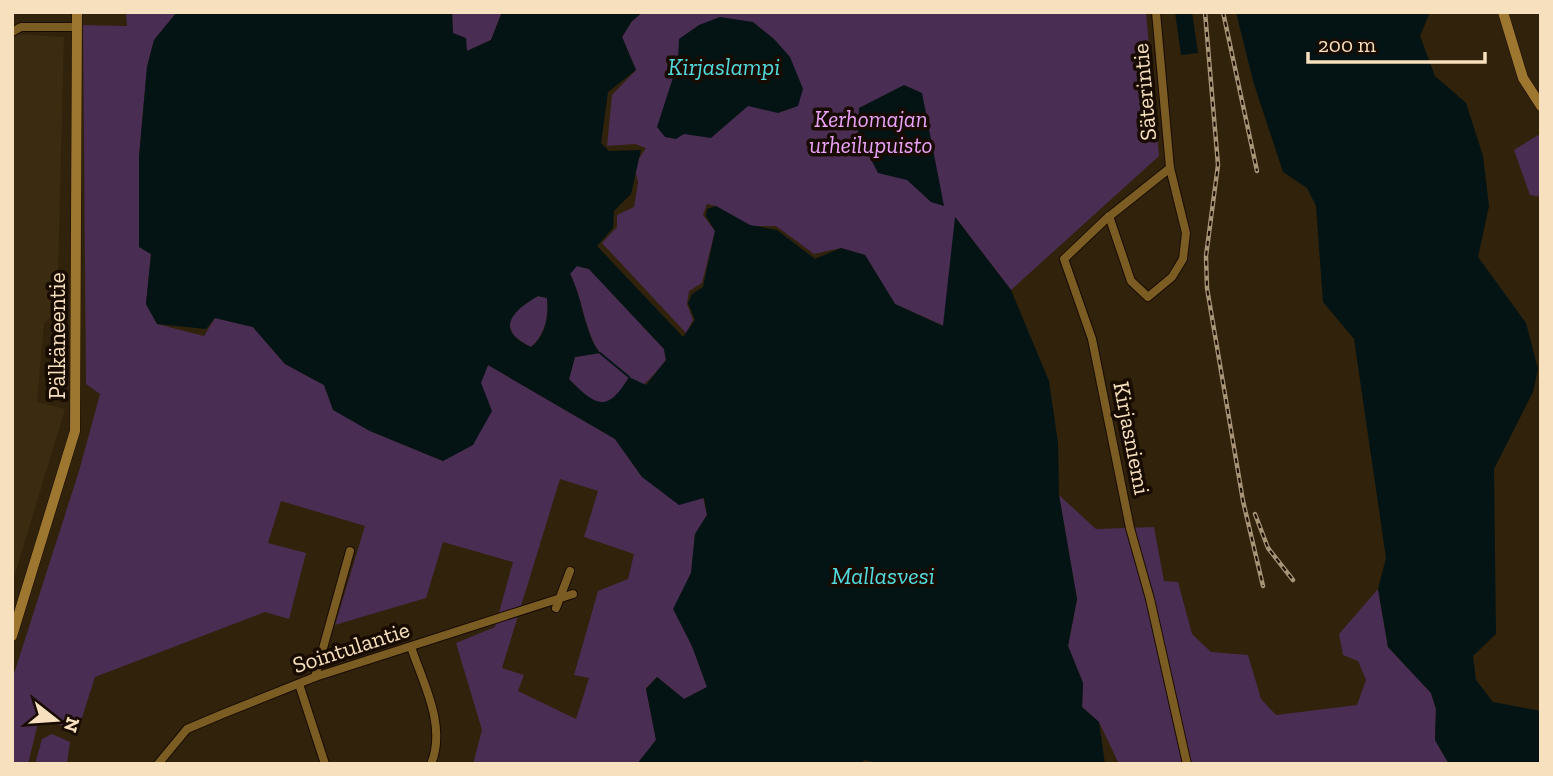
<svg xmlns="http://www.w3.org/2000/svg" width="1553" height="776" viewBox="0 0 1553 776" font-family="'Zilla Slab',serif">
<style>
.built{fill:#3b2b11}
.green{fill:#4a2d52;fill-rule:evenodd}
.water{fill:#041415;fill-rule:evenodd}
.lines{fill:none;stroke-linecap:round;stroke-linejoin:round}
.stream{stroke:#041415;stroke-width:2}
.minor-casing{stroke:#180b00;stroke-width:10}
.major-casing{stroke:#180b00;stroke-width:11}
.minor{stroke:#7b5c22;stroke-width:8}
.major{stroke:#9d7630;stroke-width:10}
.rail-casing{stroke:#a79375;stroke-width:4.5}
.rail{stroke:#180b00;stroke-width:2;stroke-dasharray:5;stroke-linecap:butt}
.labels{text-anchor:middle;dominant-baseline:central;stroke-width:7;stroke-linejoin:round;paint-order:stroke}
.street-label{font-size:23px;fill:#f7e0bd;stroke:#180b00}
.park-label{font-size:23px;font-style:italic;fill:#eaa2fd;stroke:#180b00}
.water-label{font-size:24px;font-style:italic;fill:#52dae0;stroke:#180b00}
</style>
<rect width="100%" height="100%" fill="#30220b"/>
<polygon class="built" points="16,34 64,37 57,312 44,323 37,402 65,409 12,584 12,36"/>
<g class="green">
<path d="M126 12H177L154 40 147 67 139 157V247L151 254 146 304 157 324 204 336 215 318 253 327 285 364 324 385 334 410 370 431 443 461 488 365 615 439 642 477 703 497 707 515 695 534 691 573 674 609 692 646 707 687 684 699 657 677 646 688 656 740 637 764H473L482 730 456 643 495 627 513 562 443 542 426 598 335 625 365 526 281 501 268 543 306 553 289 619 265 612 95 677 78 730 39 719 28 764H12V680L79 471 100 394 86 384 83 25 127 26ZM560 479 598 491 584 537 634 554 628 579 598 591 574 675 589 678 576 719 518 691 524 675 502 668Z"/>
<polygon points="452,12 502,12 491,40 467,51 453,33"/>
<polygon points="643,12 1146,12 1159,156 1011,290 956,218 944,326 895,304 865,255 841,248 814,254 776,226 750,226 716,206 707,204 703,215 715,231 702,283 689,291 687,304 693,320 686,333 602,243 617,227 617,215 634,207 638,182 634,166 646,148 635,144 607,146 612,95 636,70 622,37 632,21"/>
<polygon points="1538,135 1541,136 1541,197 1530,195 1514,150"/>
<path d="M576 266 589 269 664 349 666 360C651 379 623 411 594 401 585 398 576 386 569 379L575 357 600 353C585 333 583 299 570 274Z"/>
<path d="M537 296 547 298C549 316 545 335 531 347 494 329 512 311 537 296Z"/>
<polygon points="1059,495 1096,529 1154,527 1164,581 1178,582 1192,634 1211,652 1248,655 1261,699 1276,715 1357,705 1366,680 1358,661 1343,655 1339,634 1378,589 1388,647 1431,693 1436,709 1435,740 1449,764 1119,764 1099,722 1082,707 1083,683 1068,646 1077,599"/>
<polygon points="52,734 70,742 67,764 35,764 42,739"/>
</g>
<g class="water">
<path d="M177 12H452L453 33 466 38 467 51 491 40 502 12H643L632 21 622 37 636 70 608 92 601 143 609 151 641 150 631 194 614 211 613 228 597 246 683 337 695 320 688 303 692 294 703 287 715 231 706 216 707 209 716 206 750 225 777 230 815 259 841 248 865 255 895 304 943 326 955 217 1011 290 1049 381 1058 443 1059 495 1077 599 1068 646 1083 683 1082 707 1099 722 1105 764H882L864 760 861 764H637L656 740 646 689 657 677 684 699 707 687 692 646 673 609 691 573 695 534 707 515 704 498 679 505 642 477 615 439 488 365 481 383 492 411 473 445 443 461 370 431 333 410 324 385 285 364 253 327 215 318 206 329 157 324 146 304 151 254 139 247V157L147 67 154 40ZM577 266 589 269 664 349 666 360 646 385 629 377C607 413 597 407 569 379L575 357 600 353C584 333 583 299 570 274ZM538 296 547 298C549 316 546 335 531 347 494 330 512 311 538 296Z"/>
<polygon points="1175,12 1192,12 1198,53 1181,55"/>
<polygon points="1236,12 1430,12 1420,36 1435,76 1466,103 1483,156 1489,206 1478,257 1526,323 1538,369 1533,392 1494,469 1496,634 1473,656 1476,680 1493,702 1541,711 1541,764 1449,764 1435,740 1436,709 1431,693 1388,647 1378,589 1386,558 1354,339 1323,302 1316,206 1307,188 1283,172 1253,81"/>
<polygon points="720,17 753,22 774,39 790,57 803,89 798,106 778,113 748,106 711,138 684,134 676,139 665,137 657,127 678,62 679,39 699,25"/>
<polygon points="904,85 922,93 944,206 931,202 907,180 878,173 858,134 859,108"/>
</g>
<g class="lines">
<polyline class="stream" points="600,353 629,377"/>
<g class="minor-casing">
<g id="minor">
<polyline points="12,32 21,27 76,27"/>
<polyline points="1170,168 1106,219 1064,259 1092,339 1130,528 1150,599 1187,764"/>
<polyline points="1109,216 1131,281 1148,297 1172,277 1183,259 1186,233 1170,168 1156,12"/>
<polyline points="556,608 570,571"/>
<path d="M411 647C423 683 447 726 431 764"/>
<polyline points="315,677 350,551"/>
<polyline points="299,684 325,764"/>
<polyline points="158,764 187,729 225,713 315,677 573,594"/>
</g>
</g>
<g class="major-casing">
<g id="major">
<polyline points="1503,12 1523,78 1541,106"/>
<polyline points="12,636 75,431 77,12"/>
</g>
</g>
<use href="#minor" class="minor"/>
<use href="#major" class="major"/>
<g class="rail-casing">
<g id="rail">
<polyline points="1205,12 1218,165 1206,256 1207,288 1243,501 1263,586"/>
<polyline points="1223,12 1257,171"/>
<polyline points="1255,514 1268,548 1293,580"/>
</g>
</g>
<use href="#rail" class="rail"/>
</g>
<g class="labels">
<g class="street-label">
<text transform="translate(1144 92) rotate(-95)">Säterintie</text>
<text transform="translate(57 336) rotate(-90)">Pälkäneentie</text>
<text transform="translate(1132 438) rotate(79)">Kirjasniemi</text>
<text transform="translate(351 647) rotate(-18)">Sointulantie</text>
</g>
<g class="park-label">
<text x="871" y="119">Kerhomajan<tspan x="871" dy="26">urheilupuisto</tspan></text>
</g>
<g class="water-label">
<text x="724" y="66">Kirjaslampi</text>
<text x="883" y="575">Mallasvesi</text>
</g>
</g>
<rect width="1553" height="776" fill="none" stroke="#f7e0bd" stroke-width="28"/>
<g transform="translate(56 720) rotate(107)" stroke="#180b00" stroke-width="5" paint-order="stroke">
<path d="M0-5L12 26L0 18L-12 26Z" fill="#f7e0bd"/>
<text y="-10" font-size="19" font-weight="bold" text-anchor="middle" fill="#f7e0bd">N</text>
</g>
<path d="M1308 52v10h177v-10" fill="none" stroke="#f7e0bd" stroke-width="3.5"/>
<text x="1318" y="52" font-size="21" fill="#f7e0bd" stroke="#180b00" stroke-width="5" paint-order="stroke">200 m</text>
</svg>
